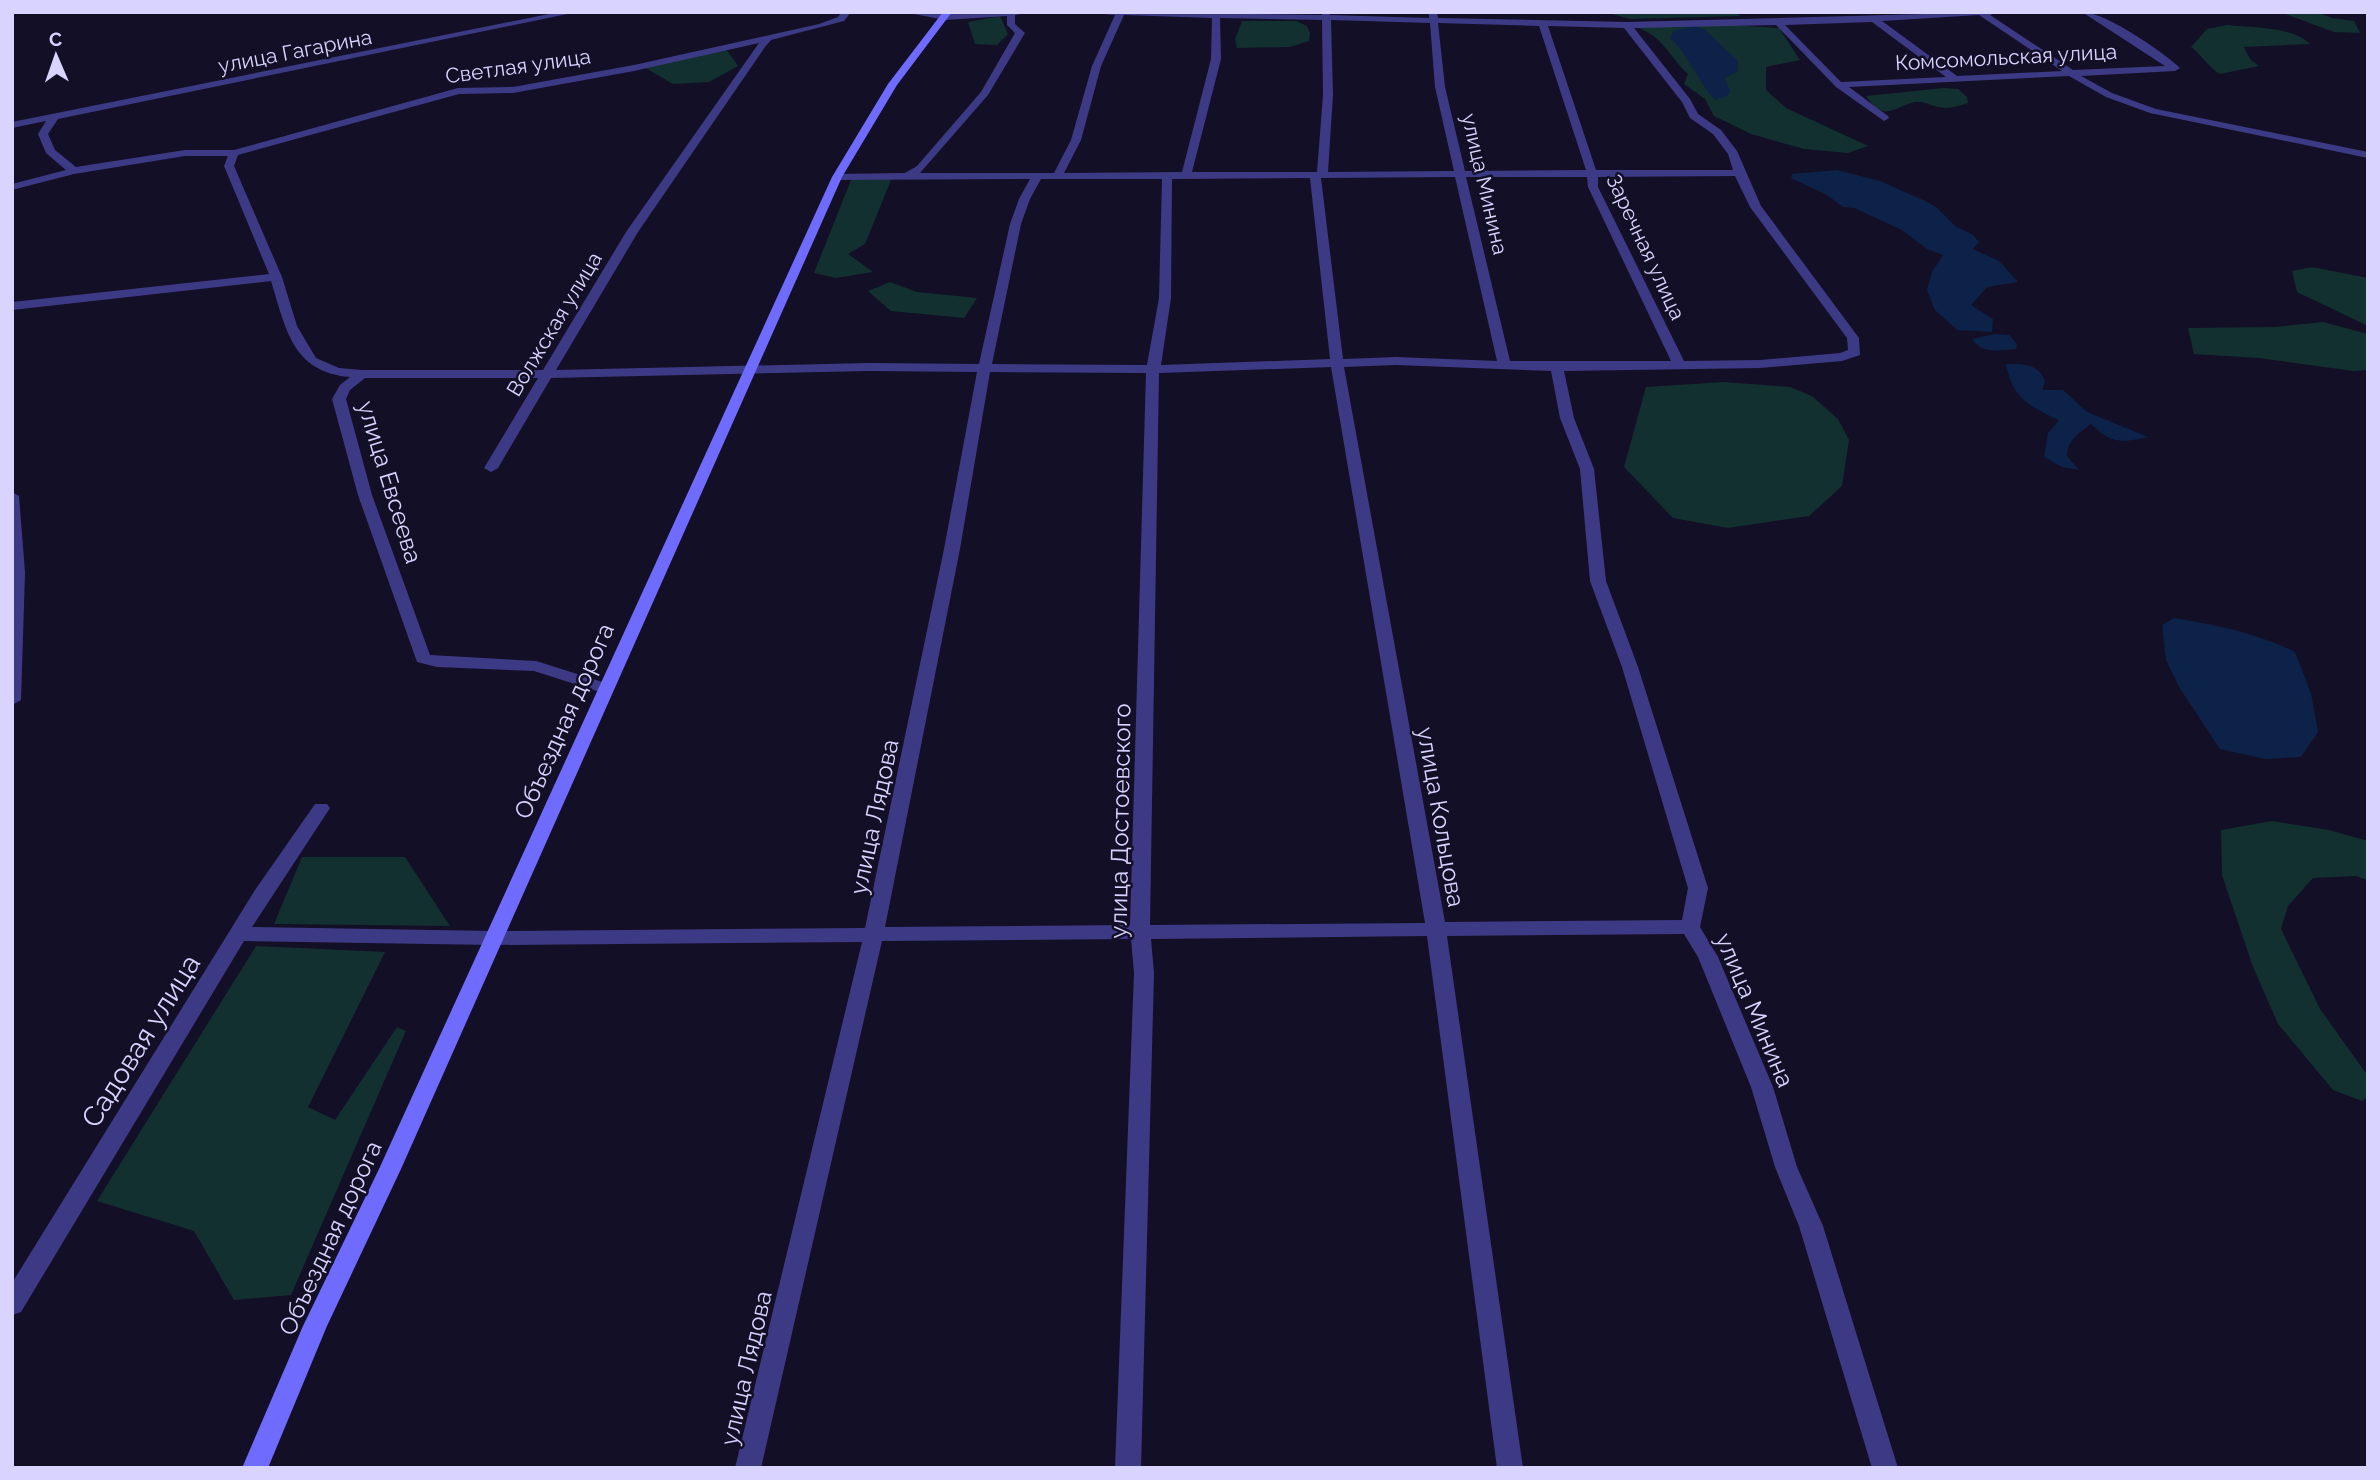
<svg xmlns="http://www.w3.org/2000/svg" width="2380" height="1480" viewBox="0 0 2380 1480" font-family="Raleway,sans-serif">
<style>
.green{fill:#12302f}
.water{fill:#0c2248}
.lines{fill:none;stroke-linecap:round;stroke-linejoin:round}
.street{fill:#3d3a85;fill-rule:evenodd}
.secondary{fill:#6f6bff;fill-rule:evenodd}
.labels{text-anchor:middle;dominant-baseline:central;stroke-width:5;stroke-linejoin:round;paint-order:stroke}
.far-street-label{font-size:21px;fill:#d9d4ff;stroke:#130f26}
.street-label{font-size:24px;fill:#d9d4ff;stroke:#130f26}
.near-street-label{font-size:28px;fill:#d9d4ff;stroke:#130f26}
</style>
<rect width="100%" height="100%" fill="#130f26"/>
<g class="green">
<polygon points="1605,12 1734,12 1741,16 1630,19"/>
<polygon points="2280,12 2316,12 2332,18 2354,21 2360,33 2334,32"/>
<polygon points="1000,16 1008,34 997,45 975,44 968,22"/>
<polygon points="1242,21 1296,21 1307,26 1310,33 1309,41 1290,47 1237,48 1235,39"/>
<path d="M1629 25H1731L1779 28 1800 60 1766 67V90L1786 108 1868 146 1848 153 1804 149 1751 134 1714 116 1705 99 1684 84 1688 74C1665 52 1663 34 1629 25Z"/>
<path d="M2228 25C2252 28 2291 26 2310 44L2244 47 2250 59 2259 66 2220 74C2207 66 2203 56 2191 47L2207 29Z"/>
<polygon points="726,49 738,66 709,82 673,84 644,67"/>
<path d="M1944 88 1958 89 1967 97 1968 103C1961 105 1953 108 1946 108 1936 108 1923 100 1914 102 1893 108 1884 122 1866 96Z"/>
<polygon points="851,180 891,180 865,244 848,254 873,272 836,278 814,273"/>
<polygon points="2312,267 2368,278 2368,326 2297,292 2292,271"/>
<polygon points="890,282 917,292 977,298 964,318 891,311 868,291"/>
<polygon points="2323,322 2368,334 2368,370 2353,371 2259,358 2194,354 2188,328 2275,327"/>
<polygon points="1724,382 1790,387 1812,396 1838,419 1849,440 1842,486 1809,516 1728,528 1673,518 1624,467 1646,387"/>
<polygon points="2272,821 2329,830 2368,841 2368,880 2355,876 2313,878 2288,906 2281,929 2320,1009 2368,1076 2368,1097 2362,1101 2333,1090 2278,1024 2253,967 2222,875 2221,830"/>
<polygon points="302,857 405,857 450,926 274,924"/>
<polygon points="256,946 385,952 308,1107 335,1120 397,1027 406,1031 291,1295 234,1300 194,1231 97,1201"/>
</g>
<g class="water">
<path d="M1694 26 1704 29 1738 61V71L1725 78 1730 91 1727 96 1715 100C1699 83 1685 50 1670 38L1674 31Z"/>
<polygon points="1837,170 1880,181 1925,201 1936,207 1955,226 1973,235 1979,242 1973,249 1999,261 2018,282 1987,287 1971,305 1993,319 1992,332 1957,330 1935,310 1927,290 1932,272 1943,255 1927,249 1902,230 1854,208 1843,207 1827,195 1791,178 1792,174"/>
<path d="M1995 334 2009 335 2017 344 2016 349C1999 350 1983 355 1972 339Z"/>
<path d="M2006 364C2023 364 2039 363 2045 382L2042 390H2063L2087 412 2148 437C2121 443 2111 444 2091 424 2078 434 2068 439 2067 456L2079 470 2062 467 2044 457 2048 433 2059 420C2030 407 2012 398 2006 364Z"/>
<path d="M2174 618C2217 625 2256 633 2295 652L2311 693 2318 732 2301 757 2265 759 2220 749 2179 687 2166 660 2162 625Z"/>
</g>
<g class="lines">
<g class="street">
<path d="M559 12H577L58 119 48 134 55 150 76 167 185 150H234L458 88 513 87 634 65 819 24 838 17 842 12H851L844 21 771 40 765 47 638 232 556 370 869 363 979 364 1010 224 1019 199 1030 179 837 180 832 177 837 174 905 173 917 166 981 92 1015 33 1007 25V16L945 20 904 12 945 14 1033 12 1015 15V24L1025 33 988 95 920 173H1054L1071 140 1092 66 1115 15 1086 12 1322 15V12H1330V15L1429 18V12H1437L1438 18 1627 22 1998 12 1990 15 2073 70 2165 66 2082 12C2105 12 2162 51 2180 68L2175 71 2081 76 2112 93 2156 109 2368 152V158L2150 113 2106 97 2069 76 1849 87 1888 116 1889 118 1884 121 1836 87 1776 25 1634 28 1690 99 1698 114 1721 130 1737 151 1761 206 1859 338 1860 355 1842 361 1760 368 1564 371 1574 418 1594 469 1606 581 1638 667 1708 888 1700 927 1718 957 1773 1087 1797 1167 1823 1226 1898 1468H1872L1799 1226 1775 1167 1751 1087 1698 957 1684 934 1447 936 1523 1468H1497L1427 936 1151 939 1154 973 1141 1468H1115L1134 973 1131 939 882 941 761 1468H735L862 942 493 945 244 941 21 1312 12 1315V1283L255 890 315 804H327L330 808 252 927 493 931 865 928 944 549 977 372 869 371 551 378 498 468 491 472 484 468 538 378H365L350 390 346 399 372 495 430 655 536 661 612 685 614 689 606 694 534 671 437 667 417 662 358 495 332 399 340 385 350 377C292 372 286 329 271 281L12 310V302L269 274 224 166 228 156H185L74 174 12 190V184L66 170 46 153 38 134 46 121 12 128V122ZM1124 15 1212 18 1211 59 1182 172 1064 173 1081 140 1101 66ZM1979 15 2062 71 1957 76 1882 21ZM1220 18 1322 20 1323 95 1317 172H1192L1221 59ZM1331 20 1430 23 1435 87 1454 171 1328 172 1333 95ZM1872 22 1946 77 1841 82 1785 25ZM1438 23 1539 26 1586 170 1465 171 1445 87ZM1548 26 1624 28 1682 102 1690 118 1713 134 1728 154 1733 170H1596ZM759 43 626 232 543 370H362L339 368 316 358 297 326 282 277 234 166 238 155 459 94 513 93 634 71ZM1735 176 1750 207 1847 338 1848 350 1840 353 1760 360 1684 361 1598 187V177ZM1455 177 1497 361 1396 357 1343 359 1321 178ZM1466 177H1587L1588 187 1671 361H1510ZM1310 178 1330 359 1161 365 1171 298 1172 179ZM1041 179H1162L1159 298 1147 365 992 364 1021 224 1030 199ZM1396 365 1551 371 1560 418 1580 469 1590 581 1622 667 1688 888 1682 920 1445 922 1344 367ZM1331 367 1425 923 1150 925 1159 373ZM990 372 1146 373 1130 925 885 927 960 549Z"/>
<polygon points="12,492 19,496 25,572 21,700 12,705"/>
</g>
<polygon class="secondary" points="943,12 952,12 897,85 842,177 401,1169 327,1326 268,1468 242,1468 303,1326 379,1169 832,177 888,84"/>
</g>
<g class="labels">
<g class="far-street-label">
<text transform="translate(295 51) rotate(-11)">улица Гагарина</text>
<text transform="translate(2006 57) rotate(-3)">Комсомольская улица</text>
<text transform="translate(518 66) rotate(-8)">Светлая улица</text>
<text transform="translate(1485 184) rotate(77)">улица Минина</text>
<text transform="translate(1646 247) rotate(65)">Заречная улица</text>
<text transform="translate(554 324) rotate(-59)">Волжская улица</text>
</g>
<g class="street-label">
<text transform="translate(390 482) rotate(73)">улица Евсеева</text>
<text transform="translate(564 721) rotate(-66)">Объездная дорога</text>
<text transform="translate(874 817) rotate(-78)">улица Лядова</text>
<text transform="translate(1441 817) rotate(80)">улица Кольцова</text>
<text transform="translate(1120 821) rotate(-89)">улица Достоевского</text>
<text transform="translate(1755 1010) rotate(67)">улица Минина</text>
<text transform="translate(330 1238) rotate(-65)">Объездная дорога</text>
<text transform="translate(746 1368) rotate(-77)">улица Лядова</text>
</g>
<g class="near-street-label">
<text transform="translate(141 1041) rotate(-58)">Садовая улица</text>
</g>
</g>
<rect width="2380" height="1480" fill="none" stroke="#d9d4ff" stroke-width="28"/>
<g transform="translate(56 56) rotate(358)" stroke="#130f26" stroke-width="5" paint-order="stroke">
<path d="M0-5L12 26L0 18L-12 26Z" fill="#d9d4ff"/>
<text y="-10" font-size="19" font-weight="bold" text-anchor="middle" fill="#d9d4ff">С</text>
</g>
</svg>
